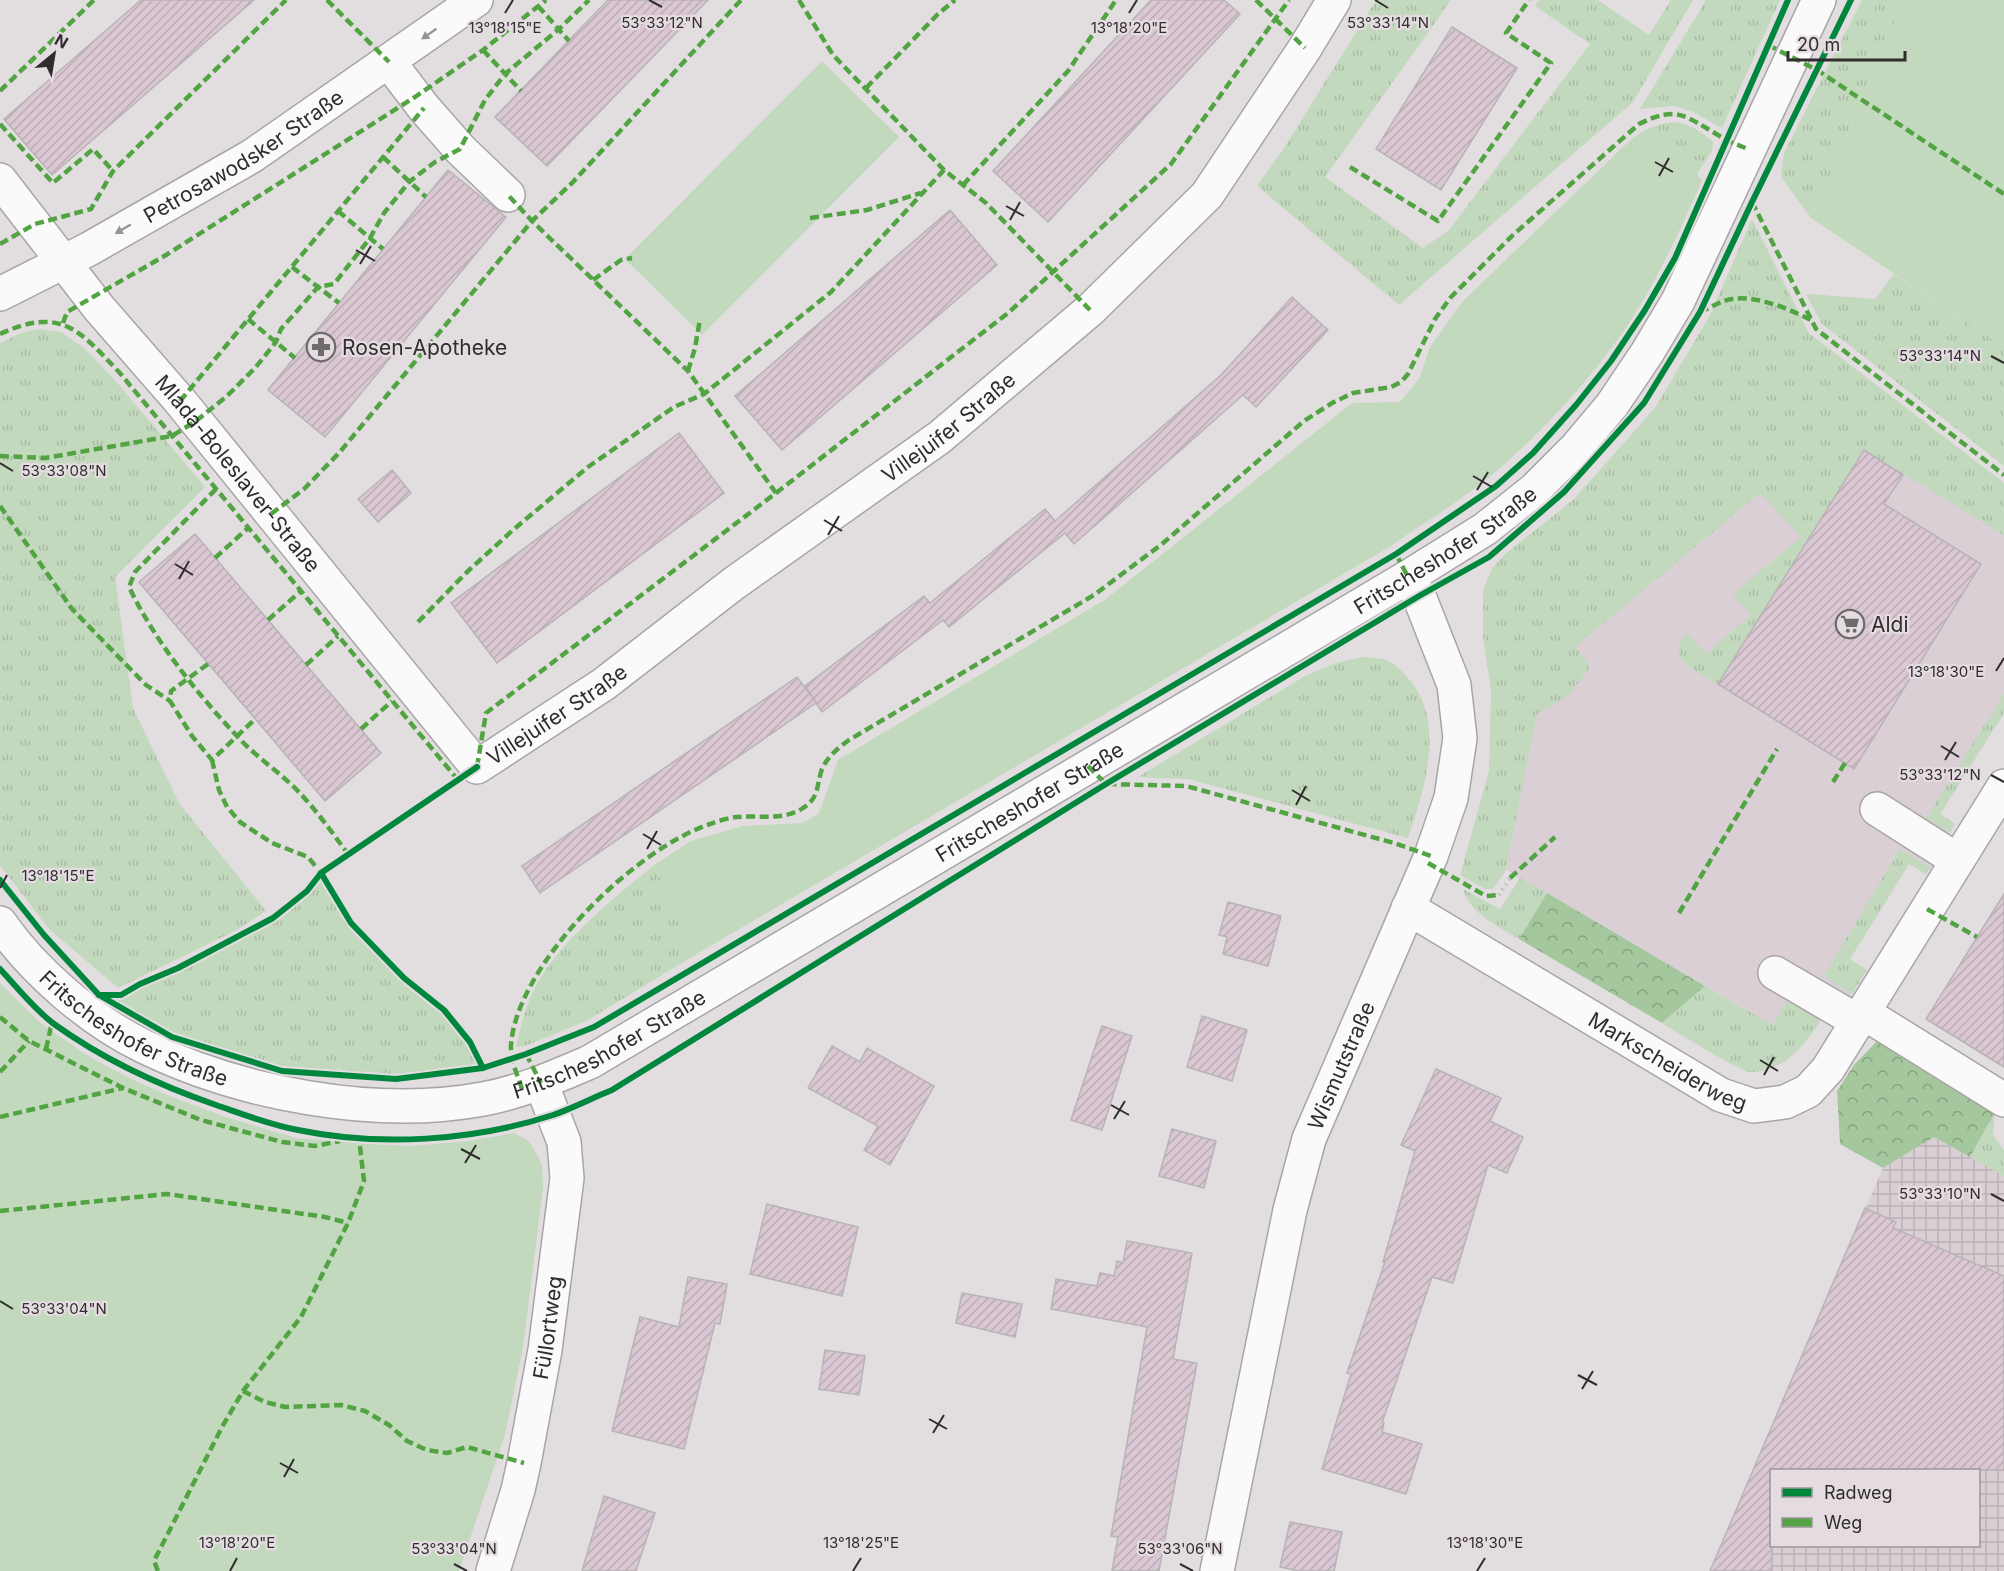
<svg xmlns="http://www.w3.org/2000/svg" width="2004" height="1571" viewBox="0 0 2004 1571" font-family="Inter,sans-serif">
<style>
.built{fill:#d9cfd5}
.industrial{fill:url(#industrial-grid);fill-rule:evenodd}
.grass{fill:url(#grass-tufts)}
.forest{fill:url(#forest-crowns)}
.green{fill:#c3d9be}
.building{fill:url(#building-hatch);stroke:#b7b4b5;stroke-width:1.5}
.lines{fill:none;stroke-linecap:round;stroke-linejoin:round}
.minor-casing{stroke:#a8a5a6;stroke-width:36}
.path{stroke:#c1bdbf;stroke-width:4;stroke-dasharray:1.5 4.5;stroke-linecap:butt}
.minor{stroke:#fbfafa;stroke-width:33}
.quiet{stroke:#52a443;stroke-width:4.5;stroke-dasharray:9 4.5;stroke-linecap:butt}
.cycleway-casing{stroke:#e4dce1;stroke-width:10}
.cycleway{stroke:#00873e;stroke-width:6}
.oneway{fill:#969494}
.ticks{fill:none;stroke:#312d2f;stroke-width:2}
.labels{text-anchor:middle;dominant-baseline:central;stroke-width:4.5;stroke-linejoin:round;paint-order:stroke}
.street-label{font-size:21px;fill:#312d2f;stroke:#e4dce1}
.poi-label{font-size:21px;fill:#312d2f;stroke:#e4dce1;text-anchor:start}
.ticks-label{font-size:15px;text-anchor:middle;fill:#312d2f;stroke:#e4dce1;stroke-width:4.5;stroke-linejoin:round;paint-order:stroke}
</style>
<defs>
<pattern id="industrial-grid" width="8" height="8" patternUnits="userSpaceOnUse" patternTransform="scale(1.5)"><rect width="8" height="8" fill="#d9cfd5"/><path d="M0 4h8M4 0v8" fill="none" stroke="#bbb2b7"/></pattern>
<pattern id="grass-tufts" width="24" height="20" patternUnits="userSpaceOnUse" patternTransform="scale(1.5)"><rect width="24" height="20" fill="#c3d9be"/><path d="M3 7l-1-3M5 7V3M7 7l1-3M15 17l-1-3M17 17v-4M19 17l1-3" fill="none" stroke="#a8bba4"/></pattern>
<pattern id="forest-crowns" width="20" height="18" patternUnits="userSpaceOnUse" patternTransform="scale(1.5)"><rect width="20" height="18" fill="#a4c79d"/><path d="M2 6a3 3 0 1 1 6 0M12 15a3 3 0 1 1 6 0" fill="none" stroke="#86a280"/></pattern>
<pattern id="building-hatch" width="6" height="6" patternUnits="userSpaceOnUse" patternTransform="scale(1.5)"><rect width="6" height="6" fill="#dac7d3"/><path d="M-1 1l2-2M0 6l6-6M5 7l2-2" fill="none" stroke="#bcabb5"/></pattern>
</defs>
<rect width="100%" height="100%" fill="#e2dee0"/>
<polygon class="built" points="1850,425 2004,517 2004,713 1940,814 1955,824 1931,868 1926,874 1909,864 1850,959 1867,970 1852,994 1821,1020 1788,1001 1773,1025 1506,870 1545,671 1760,492"/>
<path class="industrial" d="M1934 1137 2004 1176V1571H1710L1883 1168ZM1772 1470H1978V1546H1772Z"/>
<g class="grass">
<polygon points="1376,0 1451,0 1325,177 1423,248 1449,230 1590,44 1535,6 1540,0 1598,0 1649,35 1671,0 1693,0 1633,102 1399,305 1257,186 1284,148"/>
<polygon points="1706,0 1780,0 1722,128 1693,112 1675,106 1640,109"/>
<polygon points="1862,0 1904,0 1811,218 1781,177 1784,153"/>
<path d="M1675 122C1690 125 1701 131 1713 142L1712 151 1697 174 1662 142 1644 136 1625 145C1642 131 1652 124 1675 122Z"/>
<path d="M1752 219 1809 333 2004 483V535L1864 450 1718 684C1698 672 1662 659 1687 633L1706 654 1751 615 1733 594 1801 537 1760 493 1576 646 1590 667 1568 696 1537 714 1506 870 1493 889H1485L1460 875 1489 771 1491 691 1483 636V590L1492 569 1505 554 1573 500 1655 408 1710 315Z"/>
<polygon points="1894,274 2004,347 2004,466 1822,324 1806,294 1875,299"/>
<polygon points="37,329 61,332 84,348 114,379 205,487 115,577 133,708 179,803 266,911 235,931 118,988 48,928 0,865 0,343 21,333"/>
<path d="M1364 657C1371 658 1381 658 1387 660 1396 664 1402 672 1408 678 1447 721 1424 791 1408 838L1188 779 1138 777 1305 676 1335 663Z"/>
<polygon points="2004,694 2004,713 1940,814 1955,824 1949,832 1926,818"/>
<polygon points="1900,849 1931,868 1926,874 1909,864 1850,959 1867,970 1852,994 1824,976"/>
<path d="M654 865 695 955 586 1021 525 1046 516 1047C520 1029 524 1011 532 994 554 945 613 899 654 865Z"/>
<polygon points="321,873 351,923 404,978 444,1010 470,1042 483,1068 396,1079 282,1071 172,1037 99,995 121,995 140,984 178,968 273,918 307,891"/>
<path d="M1520 878 1547 893 1519 939C1498 926 1470 914 1463 889L1500 909Z"/>
<path d="M1705 986 1773 1025 1788 1000 1821 1020C1805 1045 1784 1072 1750 1072 1741 1072 1675 1031 1662 1023Z"/>
<polygon points="1995,1112 1993,1135 2004,1150 2004,1176 1970,1157"/>
</g>
<g class="forest">
<polygon points="1547,893 1705,986 1662,1023 1519,939"/>
<polygon points="1877,1041 1995,1112 1970,1157 1934,1137 1883,1168 1840,1144 1837,1091 1854,1065"/>
</g>
<g class="green">
<polygon points="1904,0 2004,0 2004,347 1811,218"/>
<polygon points="822,61 899,137 702,335 625,259"/>
<path d="M1644 136 1662 142 1695 170 1702 181C1683 223 1665 264 1641 304 1604 366 1544 432 1488 478 1458 503 1423 523 1391 546L695 955 654 865 691 841 742 826 803 823 819 813 838 760 1106 599 1352 403 1400 402 1419 379 1430 347 1463 301 1625 145Z"/>
<polygon points="0,983 43,1025 87,1055 127,1077 172,1097 226,1117 296,1138 367,1144 412,1146 468,1141 514,1133 529,1141 542,1164 543,1188 523,1348 505,1435 459,1571 0,1571"/>
</g>
<g class="building">
<polygon points="141,0 254,0 52,175 4,119"/>
<polygon points="608,0 708,0 547,166 495,117"/>
<polygon points="1151,0 1224,0 1240,14 1048,222 993,171"/>
<polygon points="1452,27 1517,68 1441,190 1376,149"/>
<polygon points="448,170 506,217 325,437 268,390"/>
<polygon points="950,210 997,265 782,450 735,396"/>
<polygon points="1292,297 1328,330 1256,407 1243,395 1074,544 1065,533 949,627 943,620 822,712 816,703 540,893 522,866 797,677 816,702 805,686 924,596 930,603 1045,509 1055,521 1221,375"/>
<polygon points="679,433 724,493 497,663 451,603"/>
<polygon points="1864,450 1903,475 1884,504 1981,564 1854,769 1718,684"/>
<polygon points="392,470 411,493 378,522 358,499"/>
<polygon points="195,534 381,753 325,801 139,582"/>
<polygon points="2004,894 2004,1067 1926,1019"/>
<polygon points="1228,902 1281,916 1268,966 1223,954 1227,937 1219,935"/>
<polygon points="1202,1016 1247,1030 1232,1081 1187,1067"/>
<polygon points="1102,1026 1132,1036 1102,1130 1071,1120"/>
<polygon points="832,1046 860,1062 867,1048 934,1086 890,1165 864,1150 878,1126 808,1088"/>
<polygon points="1436,1069 1501,1098 1490,1121 1523,1137 1507,1173 1488,1165 1453,1283 1432,1277 1382,1423 1384,1423 1382,1432 1422,1444 1406,1494 1322,1469 1351,1374 1347,1373 1385,1262 1383,1262 1415,1151 1401,1145"/>
<polygon points="1172,1129 1216,1141 1204,1188 1159,1176"/>
<polygon points="767,1204 858,1227 842,1296 750,1274"/>
<polygon points="1865,1208 1896,1222 1893,1228 2004,1276 2004,1470 1772,1470 1772,1571 1710,1571"/>
<polygon points="1127,1241 1192,1253 1173,1359 1197,1363 1159,1571 1112,1571 1118,1537 1111,1536 1147,1327 1051,1309 1056,1279 1097,1286 1100,1273 1114,1276 1117,1261 1123,1263"/>
<polygon points="688,1277 727,1284 720,1324 715,1323 684,1449 612,1431 640,1317 679,1327"/>
<polygon points="962,1293 1022,1304 1015,1337 956,1323"/>
<polygon points="825,1350 865,1356 859,1395 819,1389"/>
<polygon points="604,1496 655,1513 636,1571 582,1571"/>
<polygon points="1290,1522 1342,1532 1334,1571 1298,1571 1280,1567"/>
</g>
<g class="lines">
<g class="minor-casing">
<g id="minor">
<polyline points="389,62 424,108 460,149 508,195"/>
<path id="s1" d="M0 180 99 308 180 401 477 767 604 684 733 584 940 437 1090 310 1207 195 1305 48 1334 0"/>
<path id="s2" d="M0 294 89 249 252 156 476 0"/>
<polyline points="1877,809 1957,860"/>
<path id="s3" d="M1408 908 1721 1095 1754 1106 1785 1102 1808 1091 1828 1069 2004 786"/>
<path id="s4" d="M0 923C34 972 90 1020 143 1046 241 1094 376 1119 483 1099 521 1092 555 1077 590 1062L1408 577 1485 529 1534 490 1575 449 1612 405 1647 353 1678 301 1819 0"/>
<polyline points="1775,973 1859,1022"/>
<polyline points="1864,1013 2004,1100"/>
<path id="s5" d="M493 1571 518 1490 524 1463 545 1350 567 1178 564 1142 541 1083"/>
<path id="s6" d="M1217 1571 1290 1210 1309 1139 1431 856 1451 798 1460 738 1454 685 1419 596 1408 577"/>
</g>
</g>
<g class="path">
<polyline points="321,873 351,923 404,978 444,1010 470,1042 481,1064"/>
<polyline points="1499,895 1510,878"/>
<path d="M123 993C141 983 159 976 177 968 229 945 286 918 321 873L446 788"/>
</g>
<use href="#minor" class="minor"/>
<g class="quiet">
<polyline points="327,0 389,62"/>
<polyline points="799,0 833,55 944,170 986,203 1090,310"/>
<polyline points="1256,0 1305,48"/>
<polyline points="538,6 569,41"/>
<polyline points="1768,45 1817,70 2004,194"/>
<polyline points="483,50 521,91"/>
<polyline points="866,88 938,14 955,0"/>
<polyline points="0,91 94,0"/>
<polyline points="0,124 53,183 93,149 113,171"/>
<polyline points="383,157 426,197"/>
<polyline points="1350,167 1438,221 1551,63 1506,33 1529,0"/>
<polyline points="963,185 1068,71 1116,0"/>
<polyline points="1752,202 1816,329 2004,475"/>
<polyline points="338,211 383,249"/>
<polyline points="810,218 867,210 921,193"/>
<polyline points="0,244 35,224 91,209 113,171 286,0"/>
<polyline points="292,267 339,303"/>
<polyline points="593,280 621,260 632,258"/>
<path d="M1700 312C1710 308 1722 300 1732 299 1757 295 1789 309 1811 320"/>
<polyline points="248,319 295,358"/>
<polyline points="63,323 67,312 166,255 415,97 483,50 546,0"/>
<path d="M0 334C61 306 79 330 119 372L458 780"/>
<polyline points="688,371 695,348 700,319"/>
<polyline points="180,401 424,108"/>
<polyline points="0,456 45,458 172,436 196,421 227,396 255,368 276,342 281,329 318,287 334,284 370,238 384,213 409,182 435,162 460,149 485,100 505,74 559,29 589,0"/>
<path d="M216 489 135 572 129 587C155 641 195 691 236 735 253 754 275 769 294 787 314 807 331 831 348 854"/>
<polyline points="776,493 1008,313 1171,164 1289,0"/>
<polyline points="0,506 72,609 146,685 170,701"/>
<polyline points="271,514 304,489 339,453 532,221 572,183 741,0"/>
<polyline points="1396,554 1408,577"/>
<polyline points="215,558 248,528"/>
<polyline points="268,620 301,591"/>
<polyline points="418,622 468,571 513,530 588,467 674,407 704,394 831,292 944,170"/>
<polyline points="208,664 171,691 170,701 192,736 212,760 255,719"/>
<polyline points="306,665 338,636"/>
<polyline points="361,729 392,701"/>
<polyline points="212,760 219,790 227,807 240,822 272,843 308,857 321,873"/>
<polyline points="1088,766 1106,784 1186,786 1394,843 1431,856"/>
<polyline points="477,767 486,713 776,493 688,371 532,221 508,195"/>
<polyline points="1833,782 1845,763"/>
<polyline points="1428,863 1486,896 1499,895"/>
<polyline points="1510,878 1555,837"/>
<polyline points="1927,909 1977,937"/>
<polyline points="1679,913 1777,749"/>
<polyline points="0,1017 29,1041 123,1088 201,1120 282,1142 315,1146 340,1141"/>
<polyline points="46,1049 52,1022"/>
<polyline points="526,1054 541,1083"/>
<polyline points="0,1072 29,1041"/>
<path d="M522 1089C518 1076 510 1060 511 1045 517 963 635 849 710 824 718 821 728 818 736 817 758 815 784 821 803 808 820 797 816 786 822 769 828 756 838 748 849 740L1094 595 1162 544 1304 421 1332 403 1353 393 1391 387 1401 382 1408 374 1435 319 1451 297 1513 235 1639 124C1677 105 1685 116 1718 135 1727 141 1738 145 1748 149"/>
<polyline points="0,1117 123,1088"/>
<polyline points="0,1211 167,1194 325,1217 348,1223"/>
<polyline points="243,1391 301,1317 348,1223 364,1181 359,1138"/>
<polyline points="158,1571 154,1561 222,1427 243,1391 265,1402 285,1407 341,1405 365,1411 389,1425 407,1441 427,1450 447,1453 467,1447 524,1463"/>
</g>
<g class="cycleway-casing">
<g id="cycleway">
<polyline points="321,873 351,923 404,978 444,1010 470,1042 483,1068"/>
<polyline points="0,880 44,935 99,995 172,1037 282,1071 396,1079 483,1068 526,1054 594,1027 1396,554 1496,486 1533,453 1576,405 1611,361 1645,310 1675,258 1788,0"/>
<path d="M0 969C17 987 34 1009 54 1024 104 1060 158 1085 216 1105 242 1114 270 1125 298 1130 380 1147 473 1141 553 1115 573 1108 592 1098 612 1090L1106 784 1419 596 1489 557 1564 492 1644 403 1700 312 1752 202 1851 0"/>
<polyline points="99,995 121,995 140,984 178,968 273,918 307,891 321,873 477,767"/>
</g>
</g>
<use href="#cycleway" class="cycleway"/>
</g>
<defs><path id="oneway-solid" d="M-6-.8H1V-3.2L6.5 0L1 3.2V.8H-6Z" transform="scale(1.5)"/></defs>
<g class="oneway">
<use href="#oneway-solid" transform="translate(429 34) rotate(145)"/>
<use href="#oneway-solid" transform="translate(123 229) rotate(150)"/>
</g>
<path class="ticks" d="M649 0 662 7M1375 0 1388 8M505 13 513 0M1129 13 1137 0M1655 162 1673 172M1659 176 1669 158M1006 206 1024 216M1010 220 1020 202M356 250 375 261M360 264 371 246M1991 356 2004 363M0 463 13 471M1473 476 1492 487M1477 490 1488 472M824 520 842 531M828 535 839 516M175 564 193 575M179 579 189 561M1996 671 2004 658M1941 746 1959 757M1945 760 1956 742M1991 775 2004 782M1292 790 1310 801M1296 805 1306 786M643 834 661 845M647 849 657 831M0 888 7 875M1760 1060 1778 1071M1764 1075 1774 1057M1111 1105 1129 1115M1114 1119 1125 1101M461 1149 480 1159M465 1163 476 1145M1991 1194 2004 1201M0 1301 13 1309M1578 1375 1597 1385M1582 1389 1593 1371M929 1419 947 1429M933 1433 944 1415M280 1463 298 1473M284 1477 294 1459M454 1564 467 1571M1180 1564 1193 1571M230 1571 237 1558M853 1571 861 1558M1477 1571 1485 1558"/>
<defs>
<g id="pharmacy-ring" transform="scale(1.5)"><circle r="9.5" fill="#e4dce1" stroke="#6f6b6d" stroke-width="1.5"/><path d="M-2-6h4v4h4v4h-4v4h-4v-4h-4v-4h4Z" fill="#6f6b6d"/></g>
<g id="supermarket-ring" transform="scale(1.5)"><circle r="9.5" fill="#e4dce1" stroke="#6f6b6d" stroke-width="1.5"/><path d="M-6-5.5h2.5l.6 2H6L4.5 2H-2.5L-4.4-4H-6ZM-1.5 3.2a1.3 1.3 0 1 0 .1 0ZM3 3.2a1.3 1.3 0 1 0 .1 0Z" fill="#6f6b6d"/></g>
</defs>
<g fill-rule="evenodd">
<use href="#pharmacy-ring" x="321" y="347"/>
<use href="#supermarket-ring" x="1850" y="624"/>
</g>
<g class="labels">
<g class="street-label">
<text stroke="none"><textPath href="#s2" startOffset="280">Petrosawodsker Straße</textPath></text>
<text stroke="none"><textPath href="#s1" startOffset="1338">Villejuifer Straße</textPath></text>
<text stroke="none"><textPath href="#s1" startOffset="378">Mlada-Boleslaver-Straße</textPath></text>
<text stroke="none"><textPath href="#s4" startOffset="1650">Fritscheshofer Straße</textPath></text>
<text stroke="none"><textPath href="#s1" startOffset="852">Villejuifer Straße</textPath></text>
<text stroke="none"><textPath href="#s4" startOffset="1164">Fritscheshofer Straße</textPath></text>
<text stroke="none"><textPath href="#s4" startOffset="174">Fritscheshofer Straße</textPath></text>
<text stroke="none"><textPath href="#s4" startOffset="678">Fritscheshofer Straße</textPath></text>
<text stroke="none"><textPath href="#s3" startOffset="302">Markscheiderweg</textPath></text>
<text stroke="none"><textPath href="#s6" startOffset="522">Wismutstraße</textPath></text>
<text stroke="none"><textPath href="#s5" startOffset="250">Füllortweg</textPath></text>
</g>
<g class="poi-label">
<text x="342" y="347">Rosen-Apotheke</text>
<text x="1871" y="624">Aldi</text>
</g>
</g>
<g class="ticks-label">
<text x="662" y="28">53°33'12"N</text>
<text x="1388" y="28">53°33'14"N</text>
<text x="505" y="33">13°18'15"E</text>
<text x="1129" y="33">13°18'20"E</text>
<text x="1940" y="361">53°33'14"N</text>
<text x="64" y="476">53°33'08"N</text>
<text x="1946" y="677">13°18'30"E</text>
<text x="1940" y="780">53°33'12"N</text>
<text x="58" y="881">13°18'15"E</text>
<text x="1940" y="1199">53°33'10"N</text>
<text x="64" y="1314">53°33'04"N</text>
<text x="237" y="1548">13°18'20"E</text>
<text x="861" y="1548">13°18'25"E</text>
<text x="1485" y="1548">13°18'30"E</text>
<text x="454" y="1554">53°33'04"N</text>
<text x="1180" y="1554">53°33'06"N</text>
</g>
<rect x="1770" y="1469" width="210" height="78" fill="#e4dce1" stroke="#9c969a" stroke-width="1.5"/>
<rect x="1782" y="1488" width="30" height="9" fill="#00873e" stroke="#9c969a" stroke-width="1.5"/>
<text x="1824" y="1499" font-size="18" fill="#312d2f">Radweg</text>
<rect x="1782" y="1518" width="30" height="9" fill="#52a443" stroke="#9c969a" stroke-width="1.5"/>
<text x="1824" y="1529" font-size="18" fill="#312d2f">Weg</text>
<g transform="translate(54 54) rotate(30)" stroke="#e4dce1" stroke-width="4.5" paint-order="stroke">
<path d="M0-4.5L10 22L0 15L-10 22Z" fill="#312d2f"/>
<text y="-9" font-size="16" font-weight="bold" text-anchor="middle" fill="#312d2f">N</text>
</g>
<path d="M1788 51v9h117v-9" fill="none" stroke="#312d2f" stroke-width="3"/>
<text x="1797" y="51" font-size="18" fill="#312d2f" stroke="#e4dce1" stroke-width="4.5" paint-order="stroke">20 m</text>
</svg>
